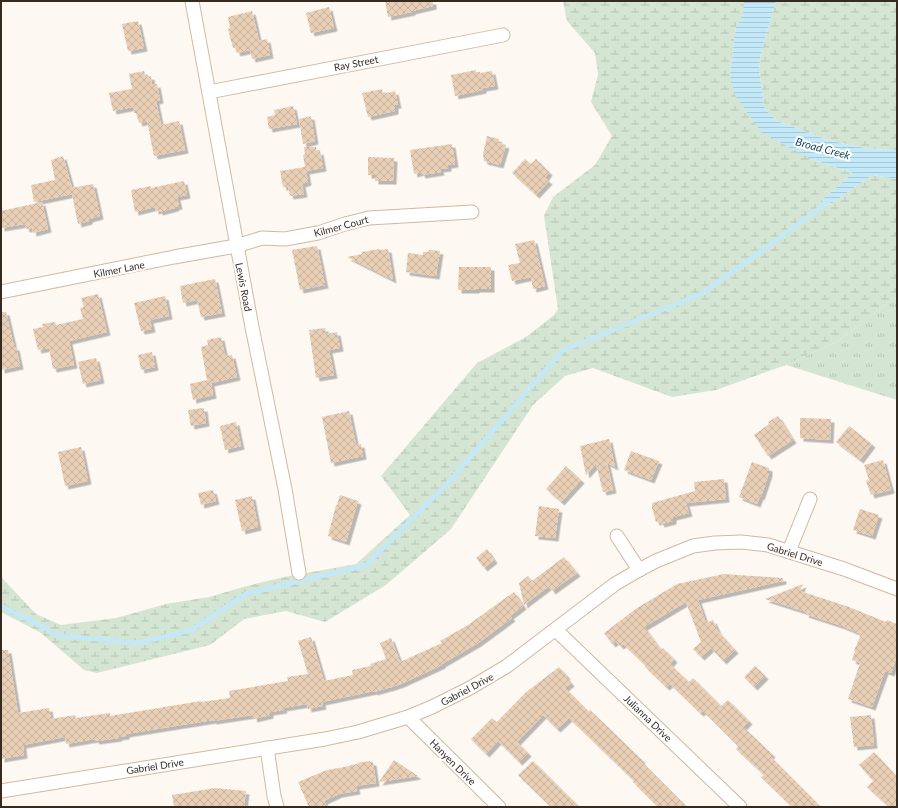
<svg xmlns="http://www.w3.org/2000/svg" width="898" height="808" viewBox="0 0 898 808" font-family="Lato,sans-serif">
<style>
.wetland{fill:url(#wetland-marsh)}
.park{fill:url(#park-tufts)}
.water{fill:url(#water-rules)}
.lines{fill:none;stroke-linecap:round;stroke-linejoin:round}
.stream{stroke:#c3e9f9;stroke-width:4.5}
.building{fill:url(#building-cross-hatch);filter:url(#shadow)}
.street-casing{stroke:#d2b89f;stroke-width:15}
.street{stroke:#fff;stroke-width:13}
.labels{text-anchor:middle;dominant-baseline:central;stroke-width:4;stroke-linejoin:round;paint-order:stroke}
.street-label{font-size:10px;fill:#352b21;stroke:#fff}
.water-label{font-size:11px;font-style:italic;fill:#144758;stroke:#fff}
</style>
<defs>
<pattern id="wetland-marsh" width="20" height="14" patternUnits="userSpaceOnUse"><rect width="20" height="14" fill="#d4e5d3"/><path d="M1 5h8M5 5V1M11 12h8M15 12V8" fill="none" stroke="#b7c5b5"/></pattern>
<pattern id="park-tufts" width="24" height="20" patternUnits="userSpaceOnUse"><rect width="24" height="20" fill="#d4e5d3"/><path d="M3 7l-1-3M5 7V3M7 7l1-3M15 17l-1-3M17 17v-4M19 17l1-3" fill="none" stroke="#b7c5b5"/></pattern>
<pattern id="water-rules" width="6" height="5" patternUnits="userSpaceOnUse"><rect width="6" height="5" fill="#c3e9f9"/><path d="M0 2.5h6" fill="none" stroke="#a8c8d5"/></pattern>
<pattern id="building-cross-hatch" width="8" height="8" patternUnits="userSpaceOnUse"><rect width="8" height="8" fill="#e9cfb5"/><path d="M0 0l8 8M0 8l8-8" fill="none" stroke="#c8b29b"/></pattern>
<filter id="shadow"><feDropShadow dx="3.5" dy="3.5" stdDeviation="0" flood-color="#0004"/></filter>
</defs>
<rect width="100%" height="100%" fill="#fef8f3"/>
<g class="wetland">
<polygon points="563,1 744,1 744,14 736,27 730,74 811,159 853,173 822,200 828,206 872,175 897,179 897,296 838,341 786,365 716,390 672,397 593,368 565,376 533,405 451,529 386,585 325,622 286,611 244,619 210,645 97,673 84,670 41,633 1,612 1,577 36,614 61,625 116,618 166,604 209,597 247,586 284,577 356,564 410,515 381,476 477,363 526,337 554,315 558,309 544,216 553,197 595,165 612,136 591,102 598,74 595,53 567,21"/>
<polygon points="776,1 897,1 897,150 868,149 828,140 777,121 766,110 764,106 759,69 761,53"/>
</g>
<polygon class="park" points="897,296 897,400 786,365 838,341"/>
<polygon class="water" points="744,1 776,1 761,53 759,69 764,106 766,110 777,121 828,140 868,149 897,150 897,179 872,175 828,206 822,200 853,173 811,159 761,132 735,95 730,74 736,27 743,14"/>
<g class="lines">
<polyline class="stream" points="1,606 60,636 140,643 191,630 246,594 366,565 446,485 562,351 703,293 808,217 830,200"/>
</g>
<g class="building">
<polygon points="385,1 433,1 433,6 412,11 412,12 388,17"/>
<polygon points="329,7 334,28 311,33 306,13"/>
<polygon points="252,11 259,41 267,39 270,55 252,59 250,50 237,53 235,48 233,48 228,29 230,28 228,17"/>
<polygon points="138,21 144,48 128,51 122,24"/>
<polygon points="476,70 476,72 480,72 480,73 492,71 495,86 483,88 483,90 455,96 451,75"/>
<polygon points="144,71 146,77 151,76 152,85 157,84 160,100 156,101 161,125 179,121 185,150 154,156 147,121 139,123 136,113 134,113 133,107 113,111 109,93 132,89 129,74"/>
<polygon points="382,89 383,94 395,91 398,105 395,105 395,111 368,117 362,93"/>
<polygon points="293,106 297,124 269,129 267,117 275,115 274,110"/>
<polygon points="311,116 315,141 303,144 299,119"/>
<polygon points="487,136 499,139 498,143 506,145 500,165 484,161 483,154"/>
<polygon points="452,144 455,164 448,165 448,168 440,169 441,172 422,175 421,172 414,174 410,150"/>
<polygon points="304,147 316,147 317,152 320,151 323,168 306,171 308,182 302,184 304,194 290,196 288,187 283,187 280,171 305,167 303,155 305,154"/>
<polygon points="63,156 72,188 93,184 100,216 89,219 89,221 78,224 72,194 34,202 31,185 55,180 51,160"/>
<polygon points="368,157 394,158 393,181 375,181 375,175 368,175"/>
<polygon points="525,159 531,164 536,159 549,172 545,178 549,181 536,195 512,173"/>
<polygon points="184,181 187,195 177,197 179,206 175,207 175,208 159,212 159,210 155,211 155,207 135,212 131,190 151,186 151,188"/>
<polygon points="42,202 48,229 33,233 32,228 26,229 25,224 1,228 1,211"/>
<polygon points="534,240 545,286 533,289 531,277 512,281 508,265 520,263 515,244"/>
<polygon points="317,246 325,285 300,290 292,250"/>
<polygon points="380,249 380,250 388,249 393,280 347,257 362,254 362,252"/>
<polygon points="429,250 440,251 436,276 406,272 408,253 423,255 423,252 428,252"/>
<polygon points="459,267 491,267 491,289 476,289 476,290 458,290"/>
<polygon points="215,279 222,313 201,317 197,300 183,303 180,286"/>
<polygon points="98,294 107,332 69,341 74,365 53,369 49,348 38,350 33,329 43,327 42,324 55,322 56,325 83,319 80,308 84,307 81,298"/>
<polygon points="165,296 169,316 150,320 152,329 141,331 134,303"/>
<polygon points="1,312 6,312 14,347 16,347 20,366 1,370"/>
<polygon points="325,328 326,334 337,332 340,348 329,350 334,375 316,378 309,330"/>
<polygon points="221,337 225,356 232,355 237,377 211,383 213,395 193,400 190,384 207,380 201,347 208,345 207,340"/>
<polygon points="152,352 155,367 141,370 138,355"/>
<polygon points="96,358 101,380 83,384 78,362"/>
<polygon points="204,408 206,423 191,426 188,410"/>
<polygon points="349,411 356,445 361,444 363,456 331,463 322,417"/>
<polygon points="778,416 793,440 768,456 754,435 769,424 768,422"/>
<polygon points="800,418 831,419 830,440 800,438"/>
<polygon points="236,422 241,446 225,450 220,426"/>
<polygon points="849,426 872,444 860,460 836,442"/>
<polygon points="609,439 615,467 607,463 613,490 603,492 596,464 586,475 580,446"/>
<polygon points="81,447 88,481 65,486 58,452"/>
<polygon points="631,451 659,461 651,480 624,470"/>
<polygon points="883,460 891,490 871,495 866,481 869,480 864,465"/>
<polygon points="752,462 769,468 769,473 761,497 760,496 757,504 739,497"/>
<polygon points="566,466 581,480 561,502 546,489"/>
<polygon points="724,479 726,499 686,503 689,513 673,517 673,521 661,524 660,521 656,522 652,508 652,503 695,491 694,482"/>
<polygon points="213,490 216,501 201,505 198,493"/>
<polygon points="340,495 358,501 346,542 328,536 336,505 337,505"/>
<polygon points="252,496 258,527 242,531 235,500"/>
<polygon points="539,506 559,509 555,538 535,536"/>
<polygon points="860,509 879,515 872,536 853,530"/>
<polygon points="487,549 494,560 484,568 476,558"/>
<polygon points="564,557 577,573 552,591 549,586 524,605 519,583 528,576 532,581"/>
<polygon points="724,574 783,578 783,581 698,600 706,623 713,620 718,631 735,650 723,661 711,648 701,657 693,649 701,642 686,602 644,627 661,650 663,648 674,659 670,664 689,682 693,678 721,706 728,700 749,721 743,727 772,754 770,756 821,807 792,807 761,777 764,775 736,749 738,746 703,711 700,713 670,684 666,687 645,667 646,666 623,644 620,646 616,641 612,644 604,633 637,608 677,584"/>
<polygon points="803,584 800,591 849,607 886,622 887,620 897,624 897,656 891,673 885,671 872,707 848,699 860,663 852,660 855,651 854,651 861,634 842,626 805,614 806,612 765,599"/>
<polygon points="514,592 523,606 510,616 512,618 478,643 442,664 442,665 401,684 389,688 388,688 374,692 374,691 322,702 323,706 308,709 307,704 283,708 284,710 270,712 270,715 254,719 253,715 213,721 213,720 126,734 126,736 118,737 119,738 96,741 95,739 66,744 65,737 23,745 24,755 1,759 1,650 8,650 18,713 49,708 51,719 75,715 76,718 110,713 110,716 201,701 201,702 230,698 229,691 288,681 287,677 308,674 298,641 311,637 324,681 353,675 352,670 371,666 370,664 386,659 380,643 391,638 400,662 442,643 440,641 468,625"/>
<polygon points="755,666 765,676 754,687 744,677"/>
<polygon points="559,667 567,676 566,677 571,683 565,688 589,712 590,710 642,760 641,761 687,807 658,807 633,782 634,781 569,718 557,729 543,715 517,742 528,753 519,762 498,741 486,754 471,739 492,718 497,722 525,693"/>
<polygon points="871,715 874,745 854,747 850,717"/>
<polygon points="874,752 897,777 897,807 889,807 867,787 873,781 859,765"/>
<polygon points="394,760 418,776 379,782"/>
<polygon points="370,761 370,762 373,762 376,783 356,786 357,791 339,794 324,801 327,807 309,807 298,782 327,770 350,766 350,765 358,764 357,763"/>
<polygon points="533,761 562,790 580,807 551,807 518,775"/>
<polygon points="215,788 246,791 244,807 174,807 172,795"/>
</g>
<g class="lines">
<g class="street-casing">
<g id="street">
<polyline points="192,1 252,327 285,489 299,573"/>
<polyline points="209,92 503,35"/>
<polyline points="1,292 174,257 236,246 262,238 285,239 318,233 345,224 369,218 472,212"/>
<polyline points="617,536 639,570"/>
<polyline points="789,551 810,499"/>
<polyline points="556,630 740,807"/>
<polyline points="408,717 499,807"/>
<polyline points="267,748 274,796 277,807"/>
<polyline points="1,791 325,739 358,732 408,717 432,707 470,688 507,666 615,584 639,570 656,561 693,546 715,543 741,542 768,545 844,569 897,589"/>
</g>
</g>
<use href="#street" class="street"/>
</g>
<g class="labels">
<g class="street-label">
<text transform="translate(356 63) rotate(-11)">Ray Street</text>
<text transform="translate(341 226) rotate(-15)">Kilmer Court</text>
<text transform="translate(119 269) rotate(-11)">Kilmer Lane</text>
<text transform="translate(244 287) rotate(79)">Lewis Road</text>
<text transform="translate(795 554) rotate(17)">Gabriel Drive</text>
<text transform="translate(467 689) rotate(-28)">Gabriel Drive</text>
<text transform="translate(648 718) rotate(44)">Julianna Drive</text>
<text transform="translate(453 762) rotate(45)">Hanyen Drive</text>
<text transform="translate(155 766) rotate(-9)">Gabriel Drive</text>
</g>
<g class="water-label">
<text transform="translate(823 148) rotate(15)">Broad Creek</text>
</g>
</g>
<rect width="898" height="808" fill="none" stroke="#352b21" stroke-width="4"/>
</svg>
